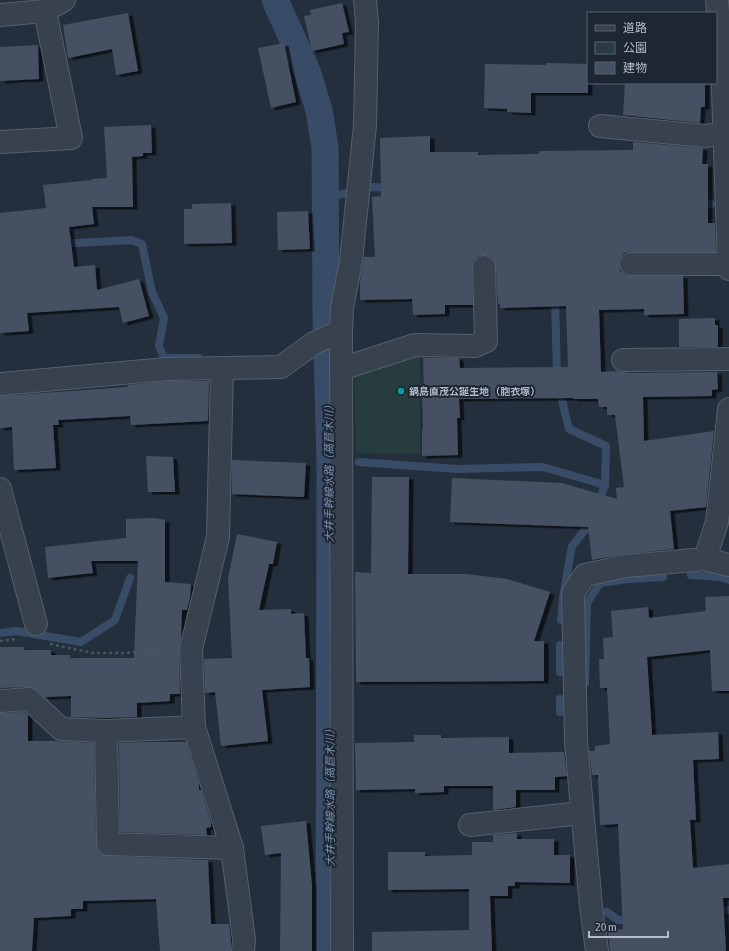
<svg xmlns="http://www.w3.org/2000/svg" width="729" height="951" viewBox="0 0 729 951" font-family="'Asap Condensed','Noto Sans JP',sans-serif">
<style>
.green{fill:#263c3f}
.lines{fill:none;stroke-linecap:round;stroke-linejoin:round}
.stream{stroke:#394c67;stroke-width:8}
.canal{stroke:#394c67;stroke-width:27}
.building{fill:#455162;filter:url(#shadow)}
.minor-casing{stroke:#565f6c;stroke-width:24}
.path{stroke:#44595c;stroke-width:2.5;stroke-dasharray:3 3;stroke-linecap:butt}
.minor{stroke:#38414e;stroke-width:22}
.culture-dot{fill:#0f9aa8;stroke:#1d2633;stroke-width:1.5}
.labels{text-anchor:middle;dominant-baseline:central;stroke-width:4;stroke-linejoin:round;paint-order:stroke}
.poi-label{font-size:10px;font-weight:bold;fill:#b4bcc9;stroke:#1d2633;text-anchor:start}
.water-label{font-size:11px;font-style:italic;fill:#7c92b1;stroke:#1d2633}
</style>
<defs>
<filter id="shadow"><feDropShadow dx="4.5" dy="2.5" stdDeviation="0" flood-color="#0009"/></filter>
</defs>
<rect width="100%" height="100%" fill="#242f3e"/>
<polygon class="green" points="420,355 420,454 356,453 354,381 363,366"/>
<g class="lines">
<g class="stream">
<polyline points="326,198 372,187 392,188"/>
<polyline points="699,198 711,204"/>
<polyline points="61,244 131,240 142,244 152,292 164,318 159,346 164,358 199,358"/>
<polyline points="555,296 557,376"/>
<polyline points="559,388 569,429 606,446 605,485"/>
<polyline points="359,462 457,469 543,467 605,485 598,503"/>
<polyline points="691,575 720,577 729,580"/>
<polyline points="561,620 563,598 572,546 589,525 592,518"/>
<polyline points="0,633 16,631 81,642 115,620 130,578"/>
<polyline points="560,645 560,672"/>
<polyline points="585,683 587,603 600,583 628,579 663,577"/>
<polyline points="560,699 560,712"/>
<polyline points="607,912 618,920 634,920"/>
<polyline points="713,912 729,910"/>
</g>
<polyline class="canal" points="275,0 307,71 319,110 325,147 326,314 330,463 329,951"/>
</g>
<g class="building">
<polygon points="342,3 349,32 342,33 344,44 312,51 304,16 311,15 310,10"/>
<polygon points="128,13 138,71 116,75 112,49 68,58 63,25"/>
<polygon points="284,43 296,102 271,108 258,48"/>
<polygon points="38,45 39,79 0,81 0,47"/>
<polygon points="546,63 588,64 588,93 531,93 531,113 507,112 507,109 484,108 485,64 546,65"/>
<polygon points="625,83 705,83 705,107 701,107 700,123 623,115"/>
<polygon points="151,125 152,153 143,153 143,156 132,157 133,207 92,207 94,224 69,227 74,267 95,265 97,290 139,279 149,316 123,323 119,307 27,313 29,331 0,333 0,213 46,208 43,185 92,180 92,179 107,178 104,127"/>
<polygon points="430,136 430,152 478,152 478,155 539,154 539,151 633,150 633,142 703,148 702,164 708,164 708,223 715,223 716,252 631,252 624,253 620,258 619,264 620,271 625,275 631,276 683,276 684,314 644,315 644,309 599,310 601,372 618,371 630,373 717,372 718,389 712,390 712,396 643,397 644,441 714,431 706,507 670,511 674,549 625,554 592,560 588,527 450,522 452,478 562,483 617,499 616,488 624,487 615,415 607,415 607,407 599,407 598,399 573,399 573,398 459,399 460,418 457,418 458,455 422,456 422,429 423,429 422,391 424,391 423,358 459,358 460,368 568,367 566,306 500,308 500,304 498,304 496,266 494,260 490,256 483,255 478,256 473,261 472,267 473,305 445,305 445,314 413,315 412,299 360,300 360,281 364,257 375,257 372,197 381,196 380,138"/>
<polygon points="231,203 232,243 184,244 184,209 192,209 192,204"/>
<polygon points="308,211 310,249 278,250 277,212"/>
<polygon points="715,318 715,325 718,325 718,345 717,347 679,347 679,319"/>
<polygon points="167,381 209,381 208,421 131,425 130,416 58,420 59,425 53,425 56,468 14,470 12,427 0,428 0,396 128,387 127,385"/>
<polygon points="146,456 173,457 175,492 148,492"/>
<polygon points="232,460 306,463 304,497 232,494"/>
<polygon points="372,477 409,477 408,574 466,574 507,579 550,592 534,641 544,641 544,681 356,682 355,572 371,573"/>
<polygon points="155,518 165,520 165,582 191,584 190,598 187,610 182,610 181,638 179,649 180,694 170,694 170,701 137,703 137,717 106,718 71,717 71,696 45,697 37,690 28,687 0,688 0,647 24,647 24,650 51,650 51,655 70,655 70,658 134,658 138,561 91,561 93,573 48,578 45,547 126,538 126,519"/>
<polygon points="237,534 277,542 273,564 269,564 259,610 291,609 291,614 304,613 306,658 309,658 310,687 262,690 268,741 221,746 215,692 205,693 204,659 232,658 228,579"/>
<polygon points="729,596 729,691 712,691 710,650 647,657 652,735 718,732 719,759 693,760 696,820 690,820 693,868 729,864 729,898 723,898 726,951 610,951 608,931 623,929 618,824 600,825 598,775 592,775 589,751 595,751 595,746 610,744 607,688 600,688 599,659 604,659 603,638 613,637 611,611 648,607 649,618 706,611 705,597"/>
<polygon points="24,712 28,715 28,741 58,741 94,743 96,844 97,850 101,854 108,856 208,860 211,924 229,924 231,940 231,951 160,951 156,899 83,901 83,909 71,909 71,916 34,918 32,951 0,951 0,713"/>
<polygon points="414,735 441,735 441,738 509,737 509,753 564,752 567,776 555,777 555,790 516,790 516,807 493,810 493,786 444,786 444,792 415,793 415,789 356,790 355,743 414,742"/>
<polygon points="139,742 186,742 199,784 199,790 201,790 211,823 211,827 206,828 207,835 120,832 119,743"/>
<polygon points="306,821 312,886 312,951 280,951 281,853 265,855 261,826"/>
<polygon points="517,833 517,839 554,839 554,855 570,855 570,883 515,882 515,886 508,886 508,896 490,896 492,951 372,951 372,932 469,930 469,889 388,890 388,852 425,852 425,856 472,855 472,842 493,842 493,835"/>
</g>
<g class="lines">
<g class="minor-casing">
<g id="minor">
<polyline points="717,0 722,60 729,269"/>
<polyline points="0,15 45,11"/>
<polyline points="600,126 706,136 729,132"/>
<polyline points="0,142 71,138 45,11 64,0"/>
<polyline points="631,264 729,264"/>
<polyline points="623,360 729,359"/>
<polyline points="222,368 218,537 191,649 194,727 232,848 244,940 243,951"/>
<polyline points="341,369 415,345 475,346 486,341 484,267"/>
<polyline points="0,384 166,369 281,367 314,343 341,331"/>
<polyline points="0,489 36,624"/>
<polyline points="705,559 729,565"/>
<polyline points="0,701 29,699 61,729 106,731"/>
<polyline points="194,727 106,731 108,844 232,848"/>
<polyline points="470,825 582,813"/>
<polyline points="342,951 341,331 342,308 351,261 365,125 367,23 365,0"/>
<polyline points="597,951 591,906 576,742 573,593 585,575 626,566 705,559 717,522 729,409"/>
</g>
</g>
<g class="path">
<polyline points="0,641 17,639"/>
<polyline points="50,644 93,653 123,653 168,651"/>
</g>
<use href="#minor" class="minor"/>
</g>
<circle class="culture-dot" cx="401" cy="391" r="4"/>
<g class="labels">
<g class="poi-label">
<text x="409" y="391">鍋島直茂公誕生地 （胞衣塚）</text>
</g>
<g class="water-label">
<text transform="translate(329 471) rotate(-90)">大井手幹線水路（萵苣木川）</text>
<text transform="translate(330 795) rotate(-90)">大井手幹線水路（萵苣木川）</text>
</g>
</g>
<rect x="587" y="12" width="130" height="72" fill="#1d2633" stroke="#59626f"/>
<rect x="595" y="25" width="20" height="6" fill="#38414e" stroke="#59626f"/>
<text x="623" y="32" font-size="12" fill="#b4bcc9">道路</text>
<rect x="595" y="42" width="20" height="12" fill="#263c3f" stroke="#59626f"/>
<text x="623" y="52" font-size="12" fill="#b4bcc9">公園</text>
<rect x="595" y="62" width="20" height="12" fill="#455162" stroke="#59626f"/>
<text x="623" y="72" font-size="12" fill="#b4bcc9">建物</text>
<path d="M589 931v6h79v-6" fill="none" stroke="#b4bcc9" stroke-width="2"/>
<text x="595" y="931" font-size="12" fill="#b4bcc9" stroke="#1d2633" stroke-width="3" paint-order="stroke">20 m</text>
</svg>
